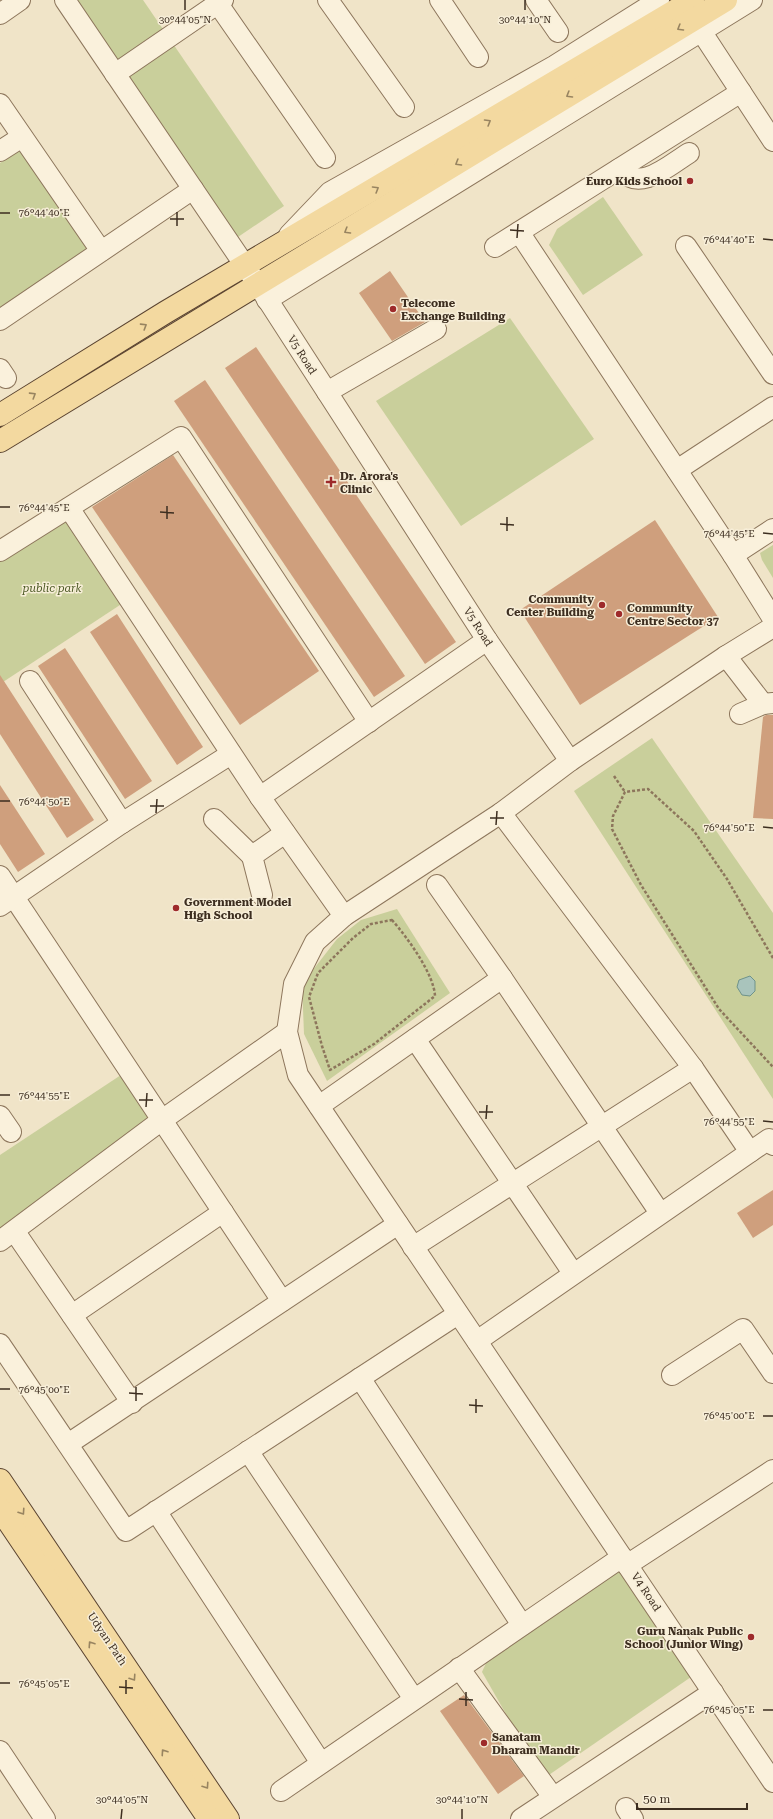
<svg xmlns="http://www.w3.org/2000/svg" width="773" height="1819" viewBox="0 0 773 1819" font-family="'Roboto Serif',serif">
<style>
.green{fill:#c9cf9b}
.water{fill:#a9c4bc;stroke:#6f938a}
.building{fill:#cf9f7d}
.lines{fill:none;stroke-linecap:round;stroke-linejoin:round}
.minor-casing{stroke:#8d765c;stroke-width:22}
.major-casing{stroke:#5b4430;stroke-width:24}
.path{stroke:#8d765c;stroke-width:2.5;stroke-dasharray:3 2;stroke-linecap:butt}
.minor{stroke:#faf1dc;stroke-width:20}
.major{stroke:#f3d9a0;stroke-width:22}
.oneway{stroke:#988460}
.ticks{fill:none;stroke:#3d2e20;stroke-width:1.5}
.poi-dot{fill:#9e2a2b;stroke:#f7eed8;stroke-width:1.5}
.labels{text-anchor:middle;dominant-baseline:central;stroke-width:3;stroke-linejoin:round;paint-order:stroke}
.poi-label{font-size:11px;font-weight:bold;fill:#3d2e20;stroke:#f7eed8;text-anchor:start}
.street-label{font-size:11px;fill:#3d2e20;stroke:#f7eed8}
.park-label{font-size:11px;font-style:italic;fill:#4d5a26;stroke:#f7eed8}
.ticks-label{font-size:10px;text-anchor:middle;fill:#3d2e20;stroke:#f7eed8;stroke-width:3;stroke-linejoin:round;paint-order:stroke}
</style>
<rect width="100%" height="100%" fill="#f0e4c8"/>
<g class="green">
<polygon points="76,0 143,0 284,206 238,237"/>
<polygon points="22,149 88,249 0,308 0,163"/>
<polygon points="603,197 643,255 583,295 549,245 557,229"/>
<polygon points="510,318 594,439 461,526 376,401"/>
<polygon points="67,516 123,603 0,684 0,558"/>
<polygon points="773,545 773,578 762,560 760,553"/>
<polygon points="652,738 773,913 773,1099 574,791"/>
<polygon points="397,909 450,993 327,1081 304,1034 302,984 337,939 361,920"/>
<polygon points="124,1073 159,1126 0,1231 0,1155"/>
<polygon points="619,1568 691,1677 543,1779 482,1672 486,1663 497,1654"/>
</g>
<polygon class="water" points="750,976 755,981 755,991 750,996 742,995 737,987 739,980"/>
<g class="building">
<polygon points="390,271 425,322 392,341 359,293"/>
<polygon points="256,347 456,642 425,664 225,368"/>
<polygon points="205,380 405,676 374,697 174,401"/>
<polygon points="173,455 319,671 240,725 92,507"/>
<polygon points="655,520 718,617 580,705 520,610"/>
<polygon points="117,614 203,747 177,765 90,632"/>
<polygon points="65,648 152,781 125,799 38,666"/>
<polygon points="0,675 94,820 67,838 0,734"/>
<polygon points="766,715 773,715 773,819 753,818 763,717"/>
<polygon points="0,785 45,854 18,872 0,844"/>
<polygon points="773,1190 773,1225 753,1238 737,1213"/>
<polygon points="464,1695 524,1776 498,1794 440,1711"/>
</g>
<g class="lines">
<g class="minor-casing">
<g id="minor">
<polyline points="65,0 258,285 487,640 570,761"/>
<polyline points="328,0 404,107"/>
<polyline points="440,0 478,57"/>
<polyline points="536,0 558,32"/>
<polyline points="218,4 325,158"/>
<polyline points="0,14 20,0"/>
<polyline points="701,31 773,141"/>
<polyline points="115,74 223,0"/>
<polyline points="0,104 101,251"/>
<polyline points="0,151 22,137"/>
<path d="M619 169C640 193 668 166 689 153"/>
<polyline points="519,232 733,555 773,619"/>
<polyline points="289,235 330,192 554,66 659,0"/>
<polyline points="686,246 773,374"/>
<polyline points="495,247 741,92"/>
<polyline points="267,300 752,0"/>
<polyline points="0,320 193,189"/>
<polyline points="0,369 6,378"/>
<polyline points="327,392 436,329"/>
<polyline points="677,470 773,407"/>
<polyline points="69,508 260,797 344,916"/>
<polyline points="0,551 181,437 369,722"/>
<polyline points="733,555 773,529"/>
<polyline points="773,627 726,656 570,761 501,813 344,916 315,942 294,984 287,1032 298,1075 773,1782"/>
<polyline points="726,656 763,704"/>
<polyline points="30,681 122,823"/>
<polyline points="740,714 763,704 773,703"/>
<polyline points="260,797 487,640"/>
<polyline points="501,813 693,1068 750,1152"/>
<polyline points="214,819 252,856"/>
<polyline points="0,876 282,1301"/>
<polyline points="437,885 502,978 660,1213"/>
<polyline points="262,895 252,856 285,833"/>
<polyline points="0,906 122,823 231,754"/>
<polyline points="415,1039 573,1273"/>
<polyline points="319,1106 502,978"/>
<polyline points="0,1116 11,1132"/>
<polyline points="15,1232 132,1403"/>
<polyline points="0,1241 162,1120 287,1032"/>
<polyline points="413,1247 693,1068"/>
<polyline points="72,1315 223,1212"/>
<polyline points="477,1341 769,1139 773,1145"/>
<polyline points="0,1344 126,1531 458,1314"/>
<polyline points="672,1375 743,1329 773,1373"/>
<polyline points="360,1378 522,1625"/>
<polyline points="68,1444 398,1224"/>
<polyline points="248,1451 414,1699"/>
<polyline points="156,1511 321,1763"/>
<polyline points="627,1565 773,1470"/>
<polyline points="459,1668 553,1797"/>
<polyline points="0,1751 45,1819"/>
<polyline points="281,1791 622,1557"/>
<polyline points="626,1808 633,1819"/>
<polyline points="521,1819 713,1692"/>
</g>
</g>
<g class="major-casing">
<g id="major">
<polyline points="0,415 166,312 693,0"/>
<polyline points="0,441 726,0"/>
<polyline points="0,1480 228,1819"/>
<polyline points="0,1509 209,1819"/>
</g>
</g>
<g class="path">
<polyline points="614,776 625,792"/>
<path d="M392 920C407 937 434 974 435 996L374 1044 330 1070 322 1046 309 997 318 973 353 938 371 924Z"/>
<polyline points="773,958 727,879 694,831 648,789 625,792 613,816 612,829 641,885 719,1009 773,1067"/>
</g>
<use href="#minor" class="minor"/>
<use href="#major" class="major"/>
</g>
<defs><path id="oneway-chevron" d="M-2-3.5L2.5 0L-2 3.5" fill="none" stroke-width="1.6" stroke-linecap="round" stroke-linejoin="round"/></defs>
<g class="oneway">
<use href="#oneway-chevron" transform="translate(680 28) rotate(149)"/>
<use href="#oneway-chevron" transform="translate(569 95) rotate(149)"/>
<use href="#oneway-chevron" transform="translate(488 122) rotate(-31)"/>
<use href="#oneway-chevron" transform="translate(458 163) rotate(149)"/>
<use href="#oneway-chevron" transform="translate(376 189) rotate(-31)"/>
<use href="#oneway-chevron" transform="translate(347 231) rotate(149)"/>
<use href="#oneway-chevron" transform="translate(144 326) rotate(-32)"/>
<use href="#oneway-chevron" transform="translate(33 395) rotate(-32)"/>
<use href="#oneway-chevron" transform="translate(22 1512) rotate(56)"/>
<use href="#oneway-chevron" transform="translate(91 1644) rotate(-124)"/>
<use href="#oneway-chevron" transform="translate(133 1678) rotate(56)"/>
<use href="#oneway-chevron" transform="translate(164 1752) rotate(-124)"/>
<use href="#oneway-chevron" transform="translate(206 1786) rotate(56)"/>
</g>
<path class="ticks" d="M185 10V0M525 10V0M0 213H10M170 219H184M177 226V212M510 230 524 231M517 238 518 224M763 239 773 240M0 507H10M160 512 174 513M167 519V506M500 524 514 525M507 531V517M763 533 773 534M0 801H10M150 806H164M156 813 157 799M490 818H504M496 825 497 811M763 827 773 828M0 1095H10M139 1100H153M146 1107 147 1093M479 1112H493M486 1119 487 1105M763 1121 773 1122M0 1389H10M129 1393 143 1394M136 1401V1387M469 1405 483 1406M476 1413V1399M763 1416H773M0 1683H10M119 1687 133 1688M126 1694V1680M459 1699 473 1700M466 1706V1692M763 1710H773M121 1819 122 1809M462 1819V1809"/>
<g class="poi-dot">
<circle cx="690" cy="181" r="4"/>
<circle cx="393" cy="309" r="4"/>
<path d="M329 476h4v4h4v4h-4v4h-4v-4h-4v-4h4z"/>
<circle cx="602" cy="605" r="4"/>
<circle cx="619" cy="614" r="4"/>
<circle cx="176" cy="908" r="4"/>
<circle cx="751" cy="1637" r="4"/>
<circle cx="484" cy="1743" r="4"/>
</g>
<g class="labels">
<g class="poi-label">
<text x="682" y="181" text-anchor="end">Euro Kids School</text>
<text x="401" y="303">Telecome<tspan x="401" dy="13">Exchange Building</tspan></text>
<text x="340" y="476">Dr. Arora's<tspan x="340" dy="13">Clinic</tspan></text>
<text x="594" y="599" text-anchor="end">Community<tspan x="594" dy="13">Center Building</tspan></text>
<text x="627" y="608">Community<tspan x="627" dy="13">Centre Sector 37</tspan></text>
<text x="184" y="902">Government Model<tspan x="184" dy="13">High School</tspan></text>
<text x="743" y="1631" text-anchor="end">Guru Nanak Public<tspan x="743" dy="13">School (Junior Wing)</tspan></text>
<text x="492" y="1737">Sanatam<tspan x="492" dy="13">Dharam Mandir</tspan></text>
</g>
<g class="street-label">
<text transform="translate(302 355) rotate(57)">V5 Road</text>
<text transform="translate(478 627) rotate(57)">V5 Road</text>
<text transform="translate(646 1592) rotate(56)">V4 Road</text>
<text transform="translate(107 1639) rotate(56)">Udyan Path</text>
</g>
<g class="park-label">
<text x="52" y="588">public park</text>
</g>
</g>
<g class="ticks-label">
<text x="185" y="23">30°44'05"N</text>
<text x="525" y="23">30°44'10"N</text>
<text x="44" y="216">76°44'40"E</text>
<text x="729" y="243">76°44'40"E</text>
<text x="44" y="511">76°44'45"E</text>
<text x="729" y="537">76°44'45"E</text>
<text x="44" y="805">76°44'50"E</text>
<text x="729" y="831">76°44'50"E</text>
<text x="44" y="1099">76°44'55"E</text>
<text x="729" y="1125">76°44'55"E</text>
<text x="44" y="1393">76°45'00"E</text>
<text x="729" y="1419">76°45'00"E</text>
<text x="44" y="1687">76°45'05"E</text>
<text x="729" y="1713">76°45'05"E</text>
<text x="122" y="1803">30°44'05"N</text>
<text x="462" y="1803">30°44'10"N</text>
</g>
<path d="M637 1803v6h110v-6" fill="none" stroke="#3d2e20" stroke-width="2"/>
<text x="643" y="1803" font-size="12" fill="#3d2e20" stroke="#f7eed8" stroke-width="3" paint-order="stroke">50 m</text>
</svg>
